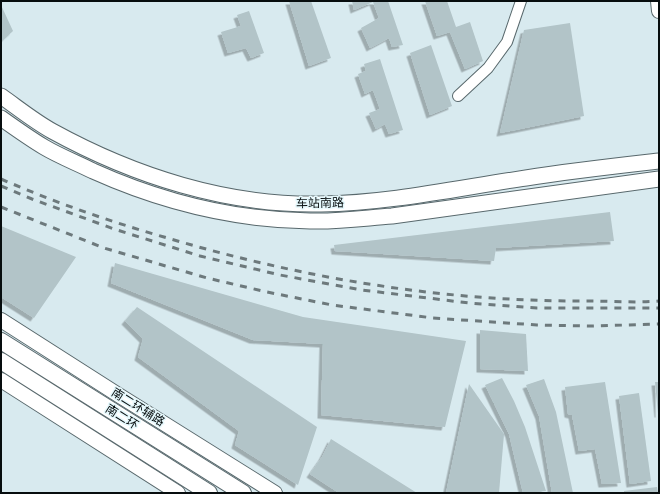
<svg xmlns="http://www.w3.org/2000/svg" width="660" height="494" viewBox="0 0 660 494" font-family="'Asap Condensed','Noto Sans SC',sans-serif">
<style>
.building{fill:#b2c4c8;filter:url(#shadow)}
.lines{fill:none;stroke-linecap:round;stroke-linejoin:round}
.minor-casing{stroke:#58686c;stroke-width:12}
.secondary-casing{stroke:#58686c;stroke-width:16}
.primary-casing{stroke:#58686c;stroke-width:17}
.trunk-casing{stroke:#58686c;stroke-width:18}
.minor{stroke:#fff;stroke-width:10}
.secondary{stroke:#fff;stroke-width:14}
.primary{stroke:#fff;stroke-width:15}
.trunk{stroke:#fff;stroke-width:16}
.rail{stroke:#6d797c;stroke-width:3;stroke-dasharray:7 7;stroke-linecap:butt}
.labels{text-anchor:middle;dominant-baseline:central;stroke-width:3;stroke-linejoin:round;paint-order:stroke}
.street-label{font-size:12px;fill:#070d0e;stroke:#e5f8fc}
</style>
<defs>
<filter id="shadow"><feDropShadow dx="-3.5" dy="3.5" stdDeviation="0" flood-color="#0004"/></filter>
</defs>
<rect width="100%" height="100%" fill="#d8eaef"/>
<g class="building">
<polygon points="289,1 311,1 331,58 309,66"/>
<polygon points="352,1 388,1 403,45 392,47 389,38 370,48 361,28 379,18 373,2 354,10"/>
<polygon points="425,1 447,1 456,27 470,22 483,61 465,69 450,32 437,36"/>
<polygon points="1,5 13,31 1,42"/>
<polygon points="249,11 264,53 251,58 246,48 228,53 221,32 241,26 237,15"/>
<polygon points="570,23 584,116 500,133 524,30"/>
<polygon points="431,45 452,106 430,115 410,53"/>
<polygon points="380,59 403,130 389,134 385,124 376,129 369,113 380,109 373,90 365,94 358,74 366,71 364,64"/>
<polygon points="610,212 614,241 496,248 494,261 335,251 334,245"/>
<polygon points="1,226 76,257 34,318 1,297"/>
<polygon points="115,263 303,317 466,341 445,427 321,415 323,344 253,340 111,283"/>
<polygon points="137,307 317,427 298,485 235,445 239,431 138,357 143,339 125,321"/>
<polygon points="480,330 526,334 528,371 480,369"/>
<polygon points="502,378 514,401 525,427 546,491 523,493 509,434 485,385"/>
<polygon points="544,379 556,412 573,493 552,493 539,416 526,385"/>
<polygon points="605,382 621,483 602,484 595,449 579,451 572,415 568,414 565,387"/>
<polygon points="655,382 659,382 659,414 658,414"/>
<polygon points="469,384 504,434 499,493 446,493"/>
<polygon points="639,393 651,481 630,484 619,396"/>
<polygon points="331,439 417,493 339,493 310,474 322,457"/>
<polygon points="657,487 658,493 624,493 624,491"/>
</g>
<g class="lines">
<g class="minor-casing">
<polyline id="minor" points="458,96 488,68 507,42 521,1"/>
</g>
<g class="secondary-casing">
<g id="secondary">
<polyline points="658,1 659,11"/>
<polyline points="1,320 120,396 275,493"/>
<polyline points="1,380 178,493"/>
</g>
</g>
<g class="primary-casing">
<g id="primary">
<path d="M1 96C18 108 34 121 52 131 134 176 227 206 321 204 390 203 458 188 526 178 570 171 615 166 659 161"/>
<path d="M1 118C15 128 29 138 44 147 59 156 77 163 93 171 162 202 235 220 310 221 338 222 365 218 392 216L659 179"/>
</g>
</g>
<g class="trunk-casing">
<g id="trunk">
<polyline points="1,341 243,493"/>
<polyline points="1,361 209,493"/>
</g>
</g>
<use href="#minor" class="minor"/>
<use href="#secondary" class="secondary"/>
<use href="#primary" class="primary"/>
<use href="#trunk" class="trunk"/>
<g class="rail">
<path d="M1 179C54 202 108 221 164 237 301 278 444 302 588 301 611 301 635 303 659 301"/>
<polyline points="1,186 32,199 114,229 200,256 280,275 362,290 469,303 537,308 659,308"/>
<polyline points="1,207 104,248 207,278 267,292 332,305 433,318 537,325 593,326 659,324"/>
</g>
</g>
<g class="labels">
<g class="street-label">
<text transform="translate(320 203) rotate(-1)">车站南路</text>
<text transform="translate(138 407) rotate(32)">南二环辅路</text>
<text transform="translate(122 417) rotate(32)">南二环</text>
</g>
</g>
<rect width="660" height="494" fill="none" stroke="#070d0e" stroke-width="4"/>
</svg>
